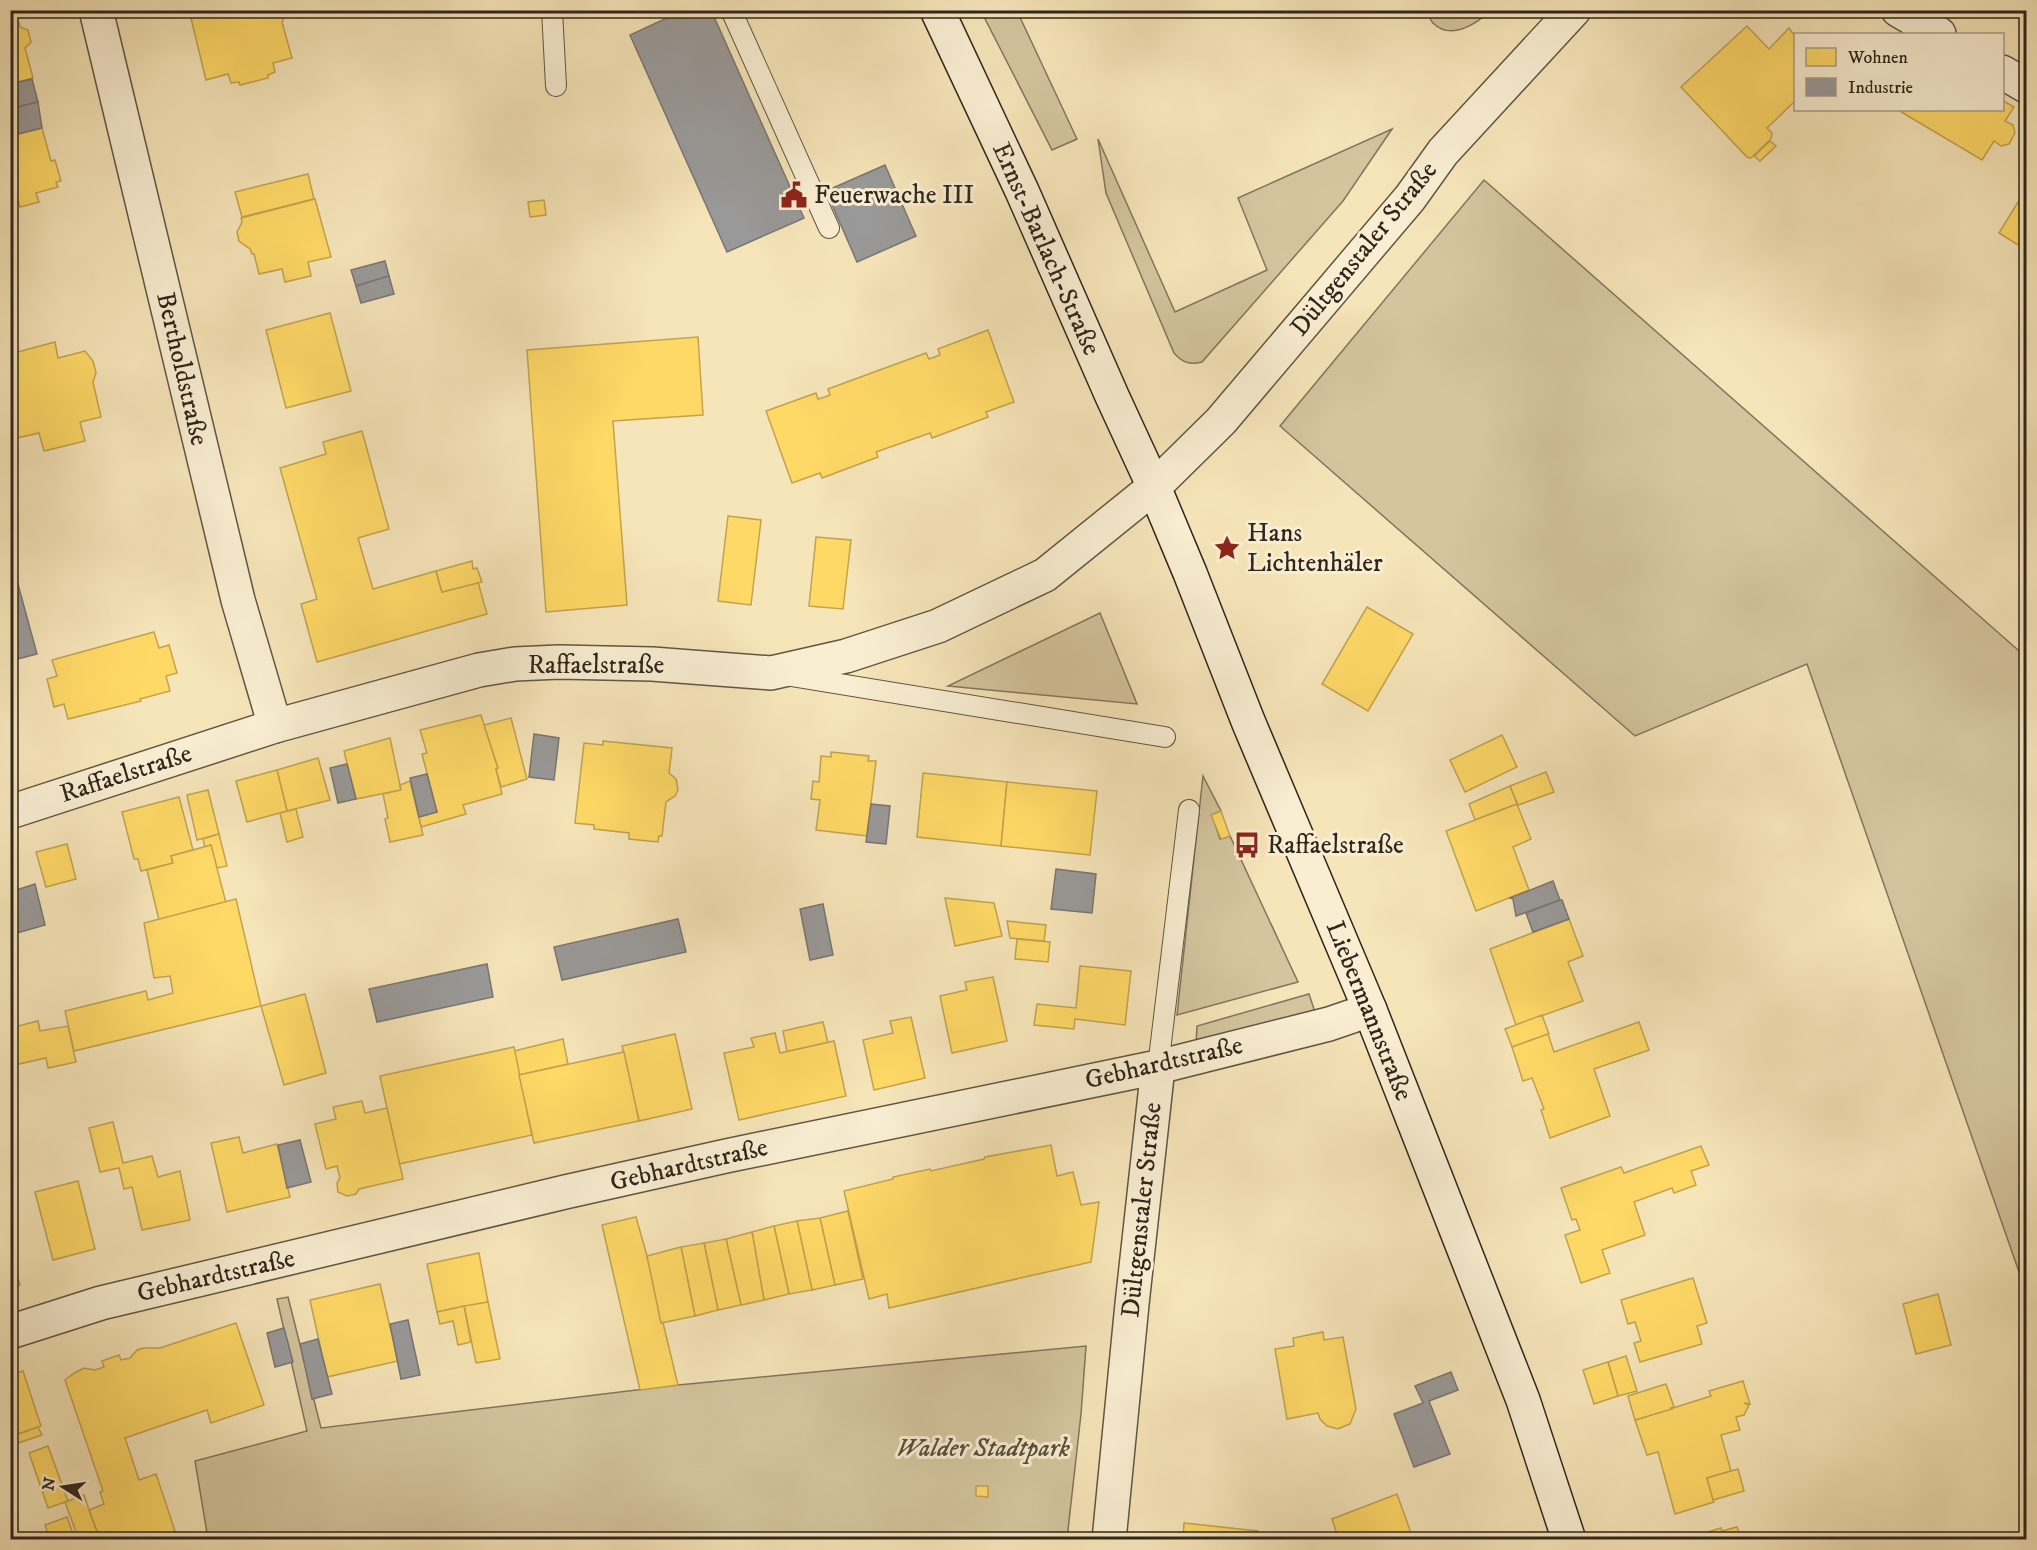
<svg xmlns="http://www.w3.org/2000/svg" width="2037" height="1550" viewBox="0 0 2037 1550" font-family="'IM FELL DW Pica',serif">
<style>
.green{fill:#d4c59e;stroke:#82765e;stroke-width:1.5}
.homes{fill:#ffd966;stroke:#c1a350;stroke-width:1.5}
.industry{fill:#999;stroke:#797674;stroke-width:1.5}
.lines{fill:none;stroke-linecap:round;stroke-linejoin:round}
.service-casing{stroke:#615644;stroke-width:22}
.minor-casing{stroke:#615644;stroke-width:36}
.secondary-casing{stroke:#2f261d;stroke-width:36}
.service{stroke:#f9eed2;stroke-width:20}
.minor{stroke:#f9eed2;stroke-width:33}
.secondary{stroke:#f9eed2;stroke-width:33}
.labels{text-anchor:middle;dominant-baseline:central;stroke-width:6;stroke-linejoin:round;paint-order:stroke}
.poi-label{font-size:26px;fill:#2f261d;stroke:#f9eed2;text-anchor:start}
.street-label{font-size:26px;fill:#2f261d;stroke:#f9eed2}
.park-label{font-size:26px;font-style:italic;fill:#584e3d;stroke:#f9eed2}
</style>
<rect width="100%" height="100%" fill="#f6e5b9"/>
<filter id="stains"><feTurbulence type="fractalNoise" baseFrequency=".00333" numOctaves="4"/><feColorMatrix values="0 0 0 0 .2 0 0 0 0 .09 0 0 0 0 .02 0 0 0 .5 -.17"/></filter>
<radialGradient id="worn" r=".72"><stop offset=".6" stop-color="#630" stop-opacity="0"/><stop offset="1" stop-color="#630" stop-opacity=".3"/></radialGradient>
<g class="green">
<polygon points="981,11 1017,11 1077,139 1052,150"/>
<path d="M1426 11H1490C1476 24 1451 41 1433 23 1430 20 1428 14 1426 11Z"/>
<path d="M1392 129 1343 201 1202 362C1190 365 1183 363 1174 353L1106 193 1098 139 1175 312 1267 270 1238 198Z"/>
<polygon points="1484,180 2026,657 2026,1292 1807,664 1635,736 1280,426"/>
<polygon points="1100,613 1137,704 948,686"/>
<polygon points="1203,776 1221,811 1212,815 1220,839 1230,836 1298,982 1177,1015"/>
<polygon points="1309,994 1317,1018 1196,1044 1197,1026"/>
<polygon points="288,1297 321,1428 678,1385 1086,1346 1081,1414 1067,1539 208,1539 195,1461 307,1431 277,1299"/>
</g>
<g class="homes">
<polygon points="189,10 287,10 282,22 292,58 273,63 275,72 268,75 268,78 240,85 239,82 231,83 228,74 206,80"/>
<polygon points="19,23 20,27 28,30 31,42 25,48 33,78 10,84 10,25"/>
<polygon points="1747,26 1769,49 1789,28 1796,38 1796,100 1767,128 1772,133 1771,139 1751,158 1747,157 1681,87"/>
<polygon points="2002,100 2014,107 2005,121 2013,125 2015,133 2009,144 2001,146 1994,141 1982,160 1898,110 2002,110"/>
<polygon points="42,128 51,161 55,160 61,181 56,182 58,187 36,193 39,202 20,207 17,198 10,200 10,136"/>
<polygon points="1770,141 1776,146 1760,161 1754,156"/>
<polygon points="308,174 314,199 242,217 235,192"/>
<polygon points="2026,189 2026,250 1999,233"/>
<polygon points="315,199 331,257 308,262 311,276 285,282 282,269 259,274 254,254 252,254 250,249 239,241 237,232 242,222 241,218"/>
<polygon points="544,200 546,215 530,217 528,202"/>
<polygon points="330,313 351,391 286,408 266,330"/>
<polygon points="988,330 1014,402 986,412 988,417 932,438 930,433 876,452 878,457 822,478 820,473 792,483 766,411 816,393 818,399 825,397 830,395 828,389 926,353 929,359 940,355 938,349"/>
<polygon points="698,337 703,415 613,421 627,605 546,612 527,350"/>
<polygon points="55,342 58,358 85,351 93,361 96,373 93,382 101,417 80,422 85,441 44,451 39,433 17,438 10,413 10,354"/>
<polygon points="362,431 389,529 358,538 373,589 436,571 442,592 478,582 487,614 317,662 301,604 317,599 280,468 326,454 323,442"/>
<polygon points="728,516 761,520 751,605 718,601"/>
<polygon points="816,537 851,540 843,609 809,606"/>
<polygon points="472,561 473,569 477,568 482,582 442,592 436,571"/>
<polygon points="1367,607 1413,634 1368,711 1322,684"/>
<polygon points="154,632 159,648 169,645 177,673 166,676 170,691 140,699 141,701 68,719 64,704 54,707 47,679 57,676 52,660"/>
<polygon points="481,715 498,768 496,769 502,794 463,805 466,814 421,827 419,817 437,812 422,754 427,753 420,730"/>
<polygon points="511,718 527,779 501,787 496,769 498,768 484,725"/>
<polygon points="1502,735 1517,767 1465,792 1450,760"/>
<polygon points="390,738 401,790 356,799 344,751"/>
<polygon points="603,741 672,748 669,773 676,779 678,790 675,796 666,802 662,836 659,836 658,842 629,839 629,833 594,829 594,825 575,823 584,743 603,745"/>
<polygon points="831,752 869,756 868,761 876,761 867,836 816,830 820,800 811,799 813,781 819,782 821,756 831,757"/>
<polygon points="318,758 330,800 287,811 277,770"/>
<polygon points="277,770 287,811 247,822 236,781"/>
<polygon points="1546,772 1554,792 1518,805 1510,786"/>
<polygon points="923,773 1007,782 1001,846 917,837"/>
<polygon points="410,781 423,835 390,842 385,819 388,818 383,794 401,790 400,785"/>
<polygon points="1007,782 1097,791 1090,855 1001,846"/>
<polygon points="1510,786 1517,804 1475,820 1469,804"/>
<polygon points="208,790 219,834 197,840 187,795"/>
<polygon points="179,797 193,850 171,856 173,863 141,871 138,859 134,859 122,812"/>
<polygon points="1517,804 1531,839 1513,847 1529,890 1476,911 1446,831"/>
<polygon points="296,809 303,837 287,842 280,813"/>
<polygon points="1221,811 1230,836 1221,839 1211,815"/>
<polygon points="219,834 227,866 217,868 211,845 205,847 203,839"/>
<polygon points="67,844 76,879 46,887 36,852"/>
<polygon points="211,845 226,903 159,920 147,870 173,863 171,856"/>
<polygon points="945,898 994,903 1002,936 955,946"/>
<polygon points="236,899 261,1006 74,1051 65,1011 146,991 148,1000 173,993 170,976 154,978 144,923"/>
<polygon points="1569,919 1583,956 1568,962 1583,1001 1516,1025 1490,949"/>
<polygon points="1007,921 1046,925 1044,941 1010,938"/>
<polygon points="1017,939 1050,942 1048,962 1015,959"/>
<polygon points="1080,966 1131,971 1125,1025 1075,1019 1074,1029 1034,1025 1037,1004 1076,1008"/>
<polygon points="993,977 1007,1041 952,1053 940,996 967,990 965,982"/>
<polygon points="305,994 326,1073 284,1085 261,1006"/>
<polygon points="1542,1015 1549,1034 1512,1047 1505,1029"/>
<polygon points="911,1017 925,1078 874,1090 863,1040 893,1033 890,1021"/>
<polygon points="38,1021 40,1031 68,1026 76,1062 48,1068 46,1058 10,1066 10,1028"/>
<polygon points="823,1022 828,1043 787,1052 783,1031"/>
<polygon points="1639,1022 1649,1050 1594,1069 1610,1116 1550,1138 1541,1110 1544,1109 1532,1078 1523,1081 1512,1047 1548,1034 1554,1052"/>
<polygon points="775,1033 780,1053 834,1041 846,1096 739,1120 724,1053 754,1047 751,1038"/>
<polygon points="675,1034 692,1109 639,1121 622,1046"/>
<polygon points="563,1039 568,1064 519,1075 514,1051"/>
<polygon points="514,1047 532,1135 399,1164 380,1076"/>
<polygon points="624,1052 639,1121 534,1143 519,1075"/>
<polygon points="362,1101 365,1113 387,1108 403,1179 359,1189 356,1194 347,1196 338,1192 337,1183 340,1178 337,1166 326,1169 315,1124 336,1119 333,1107"/>
<polygon points="113,1122 123,1163 152,1156 158,1177 180,1171 190,1220 142,1230 132,1187 124,1189 119,1168 100,1172 89,1128"/>
<polygon points="239,1137 243,1153 277,1144 290,1197 227,1212 211,1143"/>
<polygon points="1051,1145 1057,1176 1073,1172 1081,1205 1099,1202 1091,1262 889,1308 887,1294 869,1299 844,1191 893,1179 893,1177 930,1169 931,1171 984,1159 985,1157"/>
<polygon points="1701,1146 1709,1165 1691,1171 1696,1185 1674,1193 1672,1188 1634,1202 1645,1235 1602,1250 1610,1273 1581,1283 1565,1235 1580,1230 1576,1219 1572,1220 1561,1188 1621,1167 1624,1173"/>
<polygon points="78,1181 95,1249 53,1260 35,1192"/>
<polygon points="848,1211 863,1279 835,1285 820,1218"/>
<polygon points="636,1217 647,1256 678,1385 640,1390 602,1225"/>
<polygon points="820,1218 835,1285 812,1290 797,1221"/>
<polygon points="797,1221 812,1290 789,1294 774,1226"/>
<polygon points="774,1226 789,1294 764,1300 752,1232"/>
<polygon points="752,1232 764,1300 741,1305 726,1239"/>
<polygon points="726,1239 741,1305 718,1310 704,1243"/>
<polygon points="704,1243 718,1310 695,1316 681,1247"/>
<polygon points="681,1247 695,1316 661,1323 647,1256"/>
<polygon points="10,1248 20,1285 10,1288"/>
<polygon points="479,1253 488,1302 437,1312 427,1264"/>
<polygon points="1693,1278 1707,1323 1697,1326 1702,1344 1640,1362 1634,1343 1641,1341 1635,1322 1628,1324 1621,1300"/>
<polygon points="380,1284 398,1361 327,1377 310,1300"/>
<polygon points="1938,1294 1951,1345 1916,1354 1903,1304"/>
<polygon points="488,1302 500,1359 476,1363 464,1306"/>
<polygon points="464,1306 471,1342 458,1345 453,1321 440,1324 437,1312"/>
<polygon points="236,1323 264,1405 211,1423 207,1410 125,1438 139,1480 156,1474 178,1540 116,1540 115,1535 100,1540 89,1510 104,1504 100,1492 103,1491 65,1380 76,1372 84,1368 95,1370 104,1367 102,1361 119,1355 121,1360 130,1358 137,1350 144,1348 160,1348"/>
<polygon points="1323,1332 1324,1340 1343,1337 1356,1409 1350,1424 1338,1429 1327,1426 1320,1419 1318,1413 1287,1419 1275,1349 1294,1346 1293,1338"/>
<polygon points="1626,1356 1637,1391 1618,1396 1608,1362"/>
<polygon points="1608,1362 1618,1396 1594,1404 1583,1370"/>
<polygon points="23,1371 41,1426 10,1437 10,1375"/>
<polygon points="1743,1381 1750,1404 1744,1403 1749,1405 1744,1415 1736,1417 1740,1430 1721,1435 1731,1471 1707,1478 1714,1502 1675,1514 1658,1452 1647,1455 1635,1420 1711,1396 1709,1391"/>
<polygon points="1666,1384 1674,1407 1671,1408 1672,1409 1635,1420 1628,1396"/>
<polygon points="38,1427 42,1435 15,1444 13,1436"/>
<polygon points="48,1446 68,1501 48,1508 29,1453"/>
<polygon points="1738,1469 1744,1491 1713,1500 1707,1478"/>
<polygon points="976,1486 988,1486 988,1497 976,1496"/>
<polygon points="1397,1494 1411,1533 1395,1540 1339,1540 1332,1519"/>
<polygon points="84,1495 89,1510 100,1540 79,1540 65,1502"/>
<polygon points="67,1517 75,1540 50,1540 45,1525"/>
<polygon points="1184,1523 1258,1531 1257,1540 1183,1540"/>
<polygon points="1737,1527 1741,1540 1682,1540 1721,1528 1722,1531"/>
<polygon points="1411,1533 1413,1540 1395,1540"/>
</g>
<g class="industry">
<polygon points="684,10 711,10 804,218 727,252 630,35"/>
<polygon points="32,79 38,102 10,109 10,84"/>
<polygon points="38,102 42,128 10,136 10,109"/>
<polygon points="885,165 916,236 857,262 826,191"/>
<polygon points="385,261 389,276 356,286 351,270"/>
<polygon points="389,276 394,294 361,303 356,286"/>
<polygon points="13,566 37,654 10,661 10,567"/>
<polygon points="534,734 559,738 554,780 529,777"/>
<polygon points="347,764 356,799 338,803 330,768"/>
<polygon points="427,774 437,812 419,817 410,778"/>
<polygon points="871,804 890,806 886,844 866,842"/>
<polygon points="1056,869 1096,874 1092,913 1051,909"/>
<polygon points="1553,881 1560,900 1516,916 1513,899 1510,898"/>
<polygon points="35,884 45,925 10,935 10,892"/>
<polygon points="1560,900 1562,900 1569,919 1533,932 1526,913"/>
<polygon points="823,904 833,955 810,960 800,909"/>
<polygon points="678,919 686,952 562,980 554,947"/>
<polygon points="487,964 493,997 377,1022 369,989"/>
<polygon points="300,1140 311,1182 287,1188 278,1145"/>
<polygon points="408,1320 420,1375 401,1379 390,1324"/>
<polygon points="284,1328 293,1362 275,1367 267,1333"/>
<polygon points="318,1339 332,1394 312,1399 300,1344"/>
<polygon points="1451,1372 1458,1390 1429,1401 1450,1454 1414,1467 1394,1414 1423,1403 1415,1386"/>
</g>
<g class="lines">
<g class="service-casing">
<g id="service">
<polyline points="552,10 556,86"/>
<polyline points="731,10 829,228"/>
<polyline points="791,676 1165,737"/>
<polyline points="1158,1067 1189,810"/>
</g>
</g>
<g class="minor-casing">
<g id="minor">
<polyline points="96,10 238,600 275,726"/>
<polyline points="1898,10 1939,34"/>
<polyline points="2002,72 2026,86"/>
<polyline points="10,812 275,726 479,670 515,664 559,662 652,664 771,673 846,656 938,626 1045,575 1154,487 1221,421 1410,198 1443,152 1574,10"/>
<polyline points="10,1332 101,1303 565,1192 726,1156 1158,1067 1329,1024 1370,1010"/>
<polyline points="1109,1540 1132,1304 1158,1067"/>
</g>
</g>
<g class="secondary-casing">
<polyline id="secondary" points="937,10 1022,191 1112,396 1154,487 1190,573 1248,721 1370,1010 1523,1400 1569,1540"/>
</g>
<use href="#service" class="service"/>
<use href="#minor" class="minor"/>
<use href="#secondary" class="secondary"/>
</g>
<defs>
<g id="civic-bare" transform="scale(2.07)"><path d="M-.6-6.5H3V-4.5H.6V-3L4-1V1h2V6H-6V1h2V-1L-.6-3ZM-1.2 2.5V6h2.4V2.5Z" fill="#8f2418" stroke="#f9eed2" stroke-width="2.5" paint-order="stroke"/></g>
<g id="sight-bare" transform="scale(2.07)"><path d="M0-6L1.8-2.2L6-1.7L2.9 1.2L3.7 5.4L0 3.3L-3.7 5.4L-2.9 1.2L-6-1.7L-1.8-2.2Z" fill="#8f2418" stroke="#f9eed2" stroke-width="2.5" paint-order="stroke"/></g>
<g id="bus-bare" transform="scale(2.07)"><path d="M-5-6H5V4H4V6H2V4H-2V6H-4V4H-5ZM-3.5-4V0h7V-4ZM-3.5 1.2v1.5H-2V1.2ZM2 1.2v1.5H3.5V1.2Z" fill="#8f2418" stroke="#f9eed2" stroke-width="2.5" paint-order="stroke"/></g>
</defs>
<g fill-rule="evenodd">
<use href="#civic-bare" x="794" y="195"/>
<use href="#sight-bare" x="1227" y="548"/>
<use href="#bus-bare" x="1247" y="845"/>
</g>
<g class="labels">
<g class="poi-label">
<text x="814" y="195">Feuerwache III</text>
<text x="1247" y="533">Hans<tspan x="1247" dy="30">Lichtenhäler</tspan></text>
<text x="1267" y="845">Raffaelstraße</text>
</g>
<g class="street-label">
<text transform="translate(1046 249) rotate(66)">Ernst-Barlach-Straße</text>
<text transform="translate(1364 249) rotate(-51)">Dültgenstaler Straße</text>
<text transform="translate(182 369) rotate(77)">Bertholdstraße</text>
<text x="596" y="665">Raffaelstraße</text>
<text transform="translate(126 774) rotate(-18)">Raffaelstraße</text>
<text transform="translate(1369 1011) rotate(68)">Liebermannstraße</text>
<text transform="translate(1164 1063) rotate(-13)">Gebhardtstraße</text>
<text transform="translate(689 1165) rotate(-13)">Gebhardtstraße</text>
<text transform="translate(1142 1210) rotate(-84)">Dültgenstaler Straße</text>
<text transform="translate(216 1276) rotate(-13)">Gebhardtstraße</text>
</g>
<g class="park-label">
<text x="983" y="1448">Walder Stadtpark</text>
</g>
</g>
<rect width="2037" height="1550" fill="none" stroke="#f6e5b9" stroke-width="36"/>
<rect x="12" y="12" width="2013" height="1526" fill="none" stroke="#2f261d" stroke-width="3"/>
<rect x="18" y="18" width="2001" height="1514" fill="none" stroke="#2f261d" stroke-width="1.5"/>
<rect x="1794" y="33" width="210" height="78" fill="#f9eed2" stroke="#a89e8a" stroke-width="1.5"/>
<rect x="1806" y="48" width="30" height="18" fill="#ffd966" stroke="#a89e8a" stroke-width="1.5"/>
<text x="1848" y="63" font-size="18" fill="#2f261d">Wohnen</text>
<rect x="1806" y="78" width="30" height="18" fill="#999999" stroke="#a89e8a" stroke-width="1.5"/>
<text x="1848" y="93" font-size="18" fill="#2f261d">Industrie</text>
<g transform="translate(63 1487) rotate(282)" stroke="#f9eed2" stroke-width="4.5" paint-order="stroke">
<path d="M0-4.5L10 22L0 15L-10 22Z" fill="#2f261d"/>
<text y="-9" font-size="16" font-weight="bold" text-anchor="middle" fill="#2f261d">N</text>
</g>
<rect width="100%" height="100%" filter="url(#stains)"/>
<rect width="100%" height="100%" fill="url(#worn)"/>
</svg>
